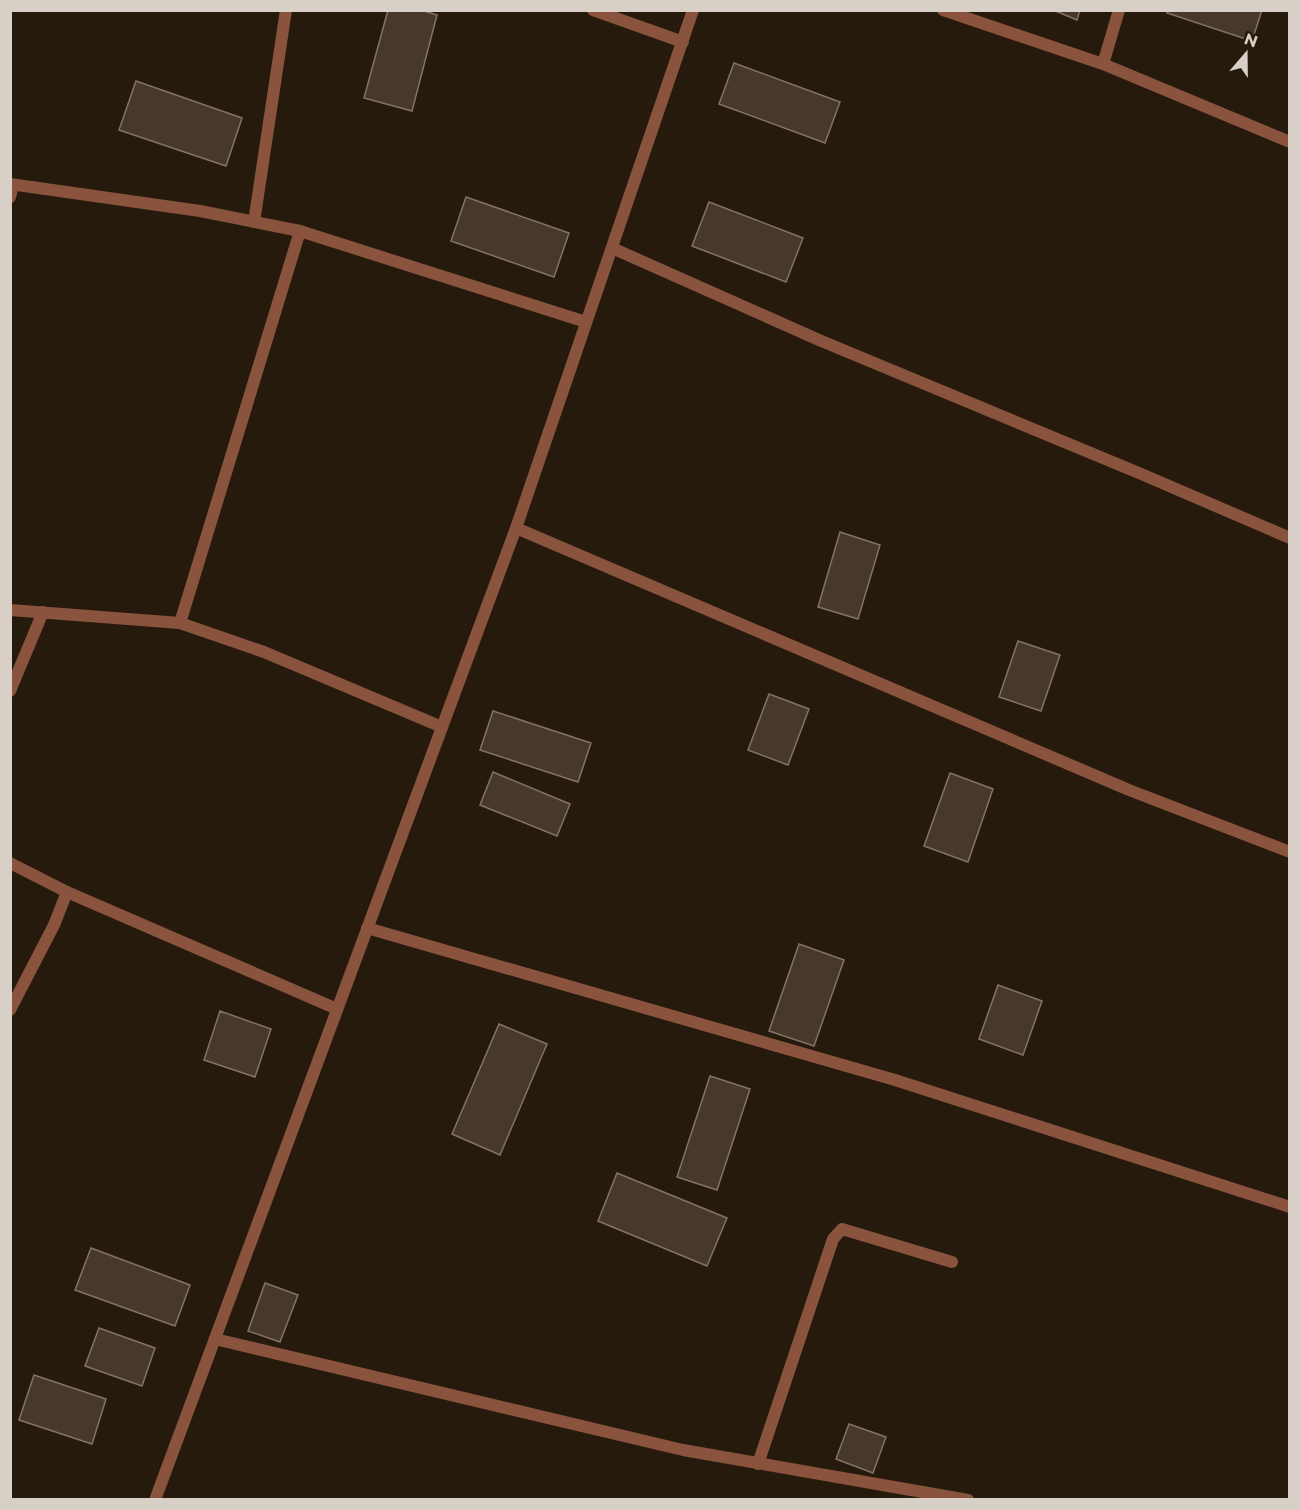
<svg xmlns="http://www.w3.org/2000/svg" width="1300" height="1510" viewBox="0 0 1300 1510" font-family="Montserrat,sans-serif">
<style>
.building{fill:#47382c;stroke:#847365;stroke-width:1.5}
.lines{fill:none;stroke-linecap:round;stroke-linejoin:round}
.minor{stroke:#89533e;stroke-width:12}
</style>
<rect width="100%" height="100%" fill="#261a0d"/>
<g class="building">
<polygon points="388,10 421,10 437,15 412,111 364,98"/>
<polygon points="1053,10 1080,10 1077,20"/>
<polygon points="1167,10 1262,10 1252,41 1167,13"/>
<polygon points="734,63 840,102 825,143 719,104"/>
<polygon points="136,81 242,118 226,166 119,130"/>
<polygon points="466,197 569,233 554,277 451,241"/>
<polygon points="709,202 803,238 786,282 692,246"/>
<polygon points="840,532 880,545 858,619 818,607"/>
<polygon points="1018,641 1060,655 1041,711 999,697"/>
<polygon points="769,694 809,709 788,765 748,750"/>
<polygon points="493,711 591,743 578,782 480,750"/>
<polygon points="493,772 570,804 557,836 480,805"/>
<polygon points="950,773 993,789 968,862 924,846"/>
<polygon points="799,944 844,960 814,1046 769,1031"/>
<polygon points="998,985 1042,1001 1023,1055 979,1039"/>
<polygon points="220,1011 271,1029 255,1077 204,1060"/>
<polygon points="499,1024 547,1044 500,1155 452,1134"/>
<polygon points="710,1076 750,1089 717,1190 677,1177"/>
<polygon points="617,1173 727,1218 707,1266 598,1221"/>
<polygon points="91,1248 190,1285 175,1326 75,1290"/>
<polygon points="265,1283 298,1295 280,1342 248,1331"/>
<polygon points="99,1328 155,1348 142,1386 85,1366"/>
<polygon points="34,1375 106,1399 92,1444 19,1420"/>
<polygon points="849,1424 886,1437 873,1473 836,1459"/>
</g>
<g class="lines">
<g class="minor">
<polyline points="593,10 683,42"/>
<polyline points="943,10 1103,64 1290,142"/>
<polyline points="1103,64 1119,10"/>
<polyline points="10,184 200,211 300,231 586,322"/>
<polyline points="10,197 13,185"/>
<polyline points="254,222 286,10"/>
<polyline points="612,248 819,340 1139,473 1290,538"/>
<polyline points="516,528 1129,790 1290,852"/>
<polyline points="10,610 180,623 264,652 442,727"/>
<polyline points="180,623 300,231"/>
<polyline points="10,691 43,612"/>
<polyline points="10,863 67,892"/>
<polyline points="367,928 895,1080 1290,1207"/>
<polyline points="10,1010 54,925 67,892 337,1009"/>
<polyline points="215,1339 683,1450 968,1500"/>
<polyline points="758,1464 833,1239 842,1229 952,1262"/>
<polyline points="155,1500 516,528 693,10"/>
</g>
</g>
<rect width="1300" height="1510" fill="none" stroke="#d8d0c7" stroke-width="24"/>
<g transform="translate(1246 54) rotate(20)" stroke="#261a0d" stroke-width="4.5" paint-order="stroke">
<path d="M0-4.5L10 22L0 15L-10 22Z" fill="#d8d0c7"/>
<text y="-9" font-size="16" font-weight="bold" text-anchor="middle" fill="#d8d0c7">N</text>
</g>
</svg>
